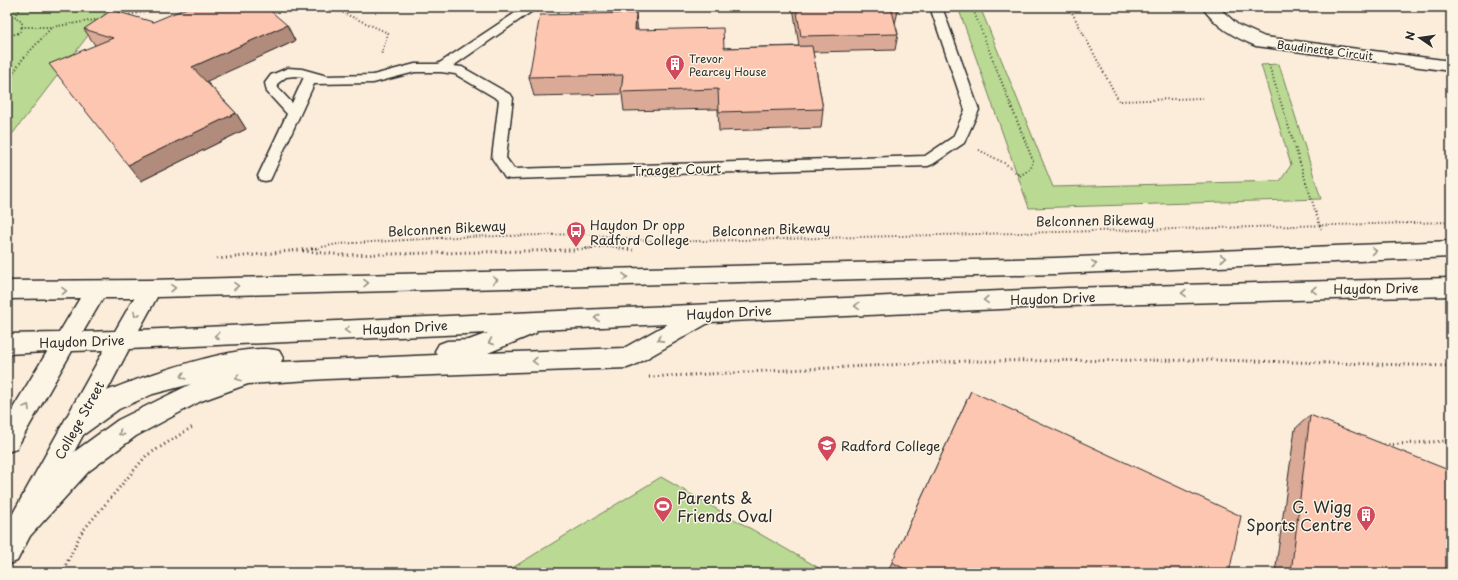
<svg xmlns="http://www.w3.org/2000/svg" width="1458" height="580" viewBox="0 0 1458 580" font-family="'Playpen Sans',sans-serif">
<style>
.green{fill:#bad992;stroke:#72825e}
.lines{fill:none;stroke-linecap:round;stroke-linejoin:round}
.lane-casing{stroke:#2b2b2b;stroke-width:3}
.street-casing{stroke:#2b2b2b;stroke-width:3}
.secondary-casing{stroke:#2b2b2b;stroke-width:3}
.path-far1{stroke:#2b2b2b;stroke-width:2;stroke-dasharray:1 2.5;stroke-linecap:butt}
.path{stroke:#2b2b2b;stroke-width:3;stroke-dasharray:1 3.5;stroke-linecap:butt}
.lane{fill:#fcf5e5;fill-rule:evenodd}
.street{fill:#fcf5e5;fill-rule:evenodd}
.secondary{fill:#fcf5e5;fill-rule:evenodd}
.wall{fill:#daaa97;stroke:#2b2b2b}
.shaded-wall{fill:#b18b7b;stroke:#2b2b2b}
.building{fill:#fdc6b0;stroke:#2b2b2b}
.oneway{stroke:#949088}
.labels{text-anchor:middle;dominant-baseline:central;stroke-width:3;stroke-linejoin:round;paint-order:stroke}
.far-street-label{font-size:11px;fill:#2b2b2b;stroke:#fcf5e5}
.far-poi-label{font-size:11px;fill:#2b2b2b;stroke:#fcf5e5;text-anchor:start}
.street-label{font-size:13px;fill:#2b2b2b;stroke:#fcf5e5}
.poi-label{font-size:13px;fill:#2b2b2b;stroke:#fcf5e5;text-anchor:start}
.near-poi-label{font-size:16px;fill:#2b2b2b;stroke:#fcf5e5;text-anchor:start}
</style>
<rect width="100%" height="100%" fill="#fcecda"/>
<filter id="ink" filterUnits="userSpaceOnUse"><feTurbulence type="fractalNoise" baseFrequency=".025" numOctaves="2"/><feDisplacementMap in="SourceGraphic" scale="8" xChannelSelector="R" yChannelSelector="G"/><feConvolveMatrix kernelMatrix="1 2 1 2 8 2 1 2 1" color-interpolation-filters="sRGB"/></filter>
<g filter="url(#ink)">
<g class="green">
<polygon points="7,7 110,7 7,141"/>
<polygon points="958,7 980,7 1053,187 1280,181 1291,165 1261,65 1279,64 1321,199 1029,208"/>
<polygon points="661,477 819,568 821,573 504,573"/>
</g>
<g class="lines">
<g class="lane-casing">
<path id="lane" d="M524 7H538L453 66 462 67 511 95 513 98 506 158 514 169 925 156 953 137 965 110 930 7H942L979 110 964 143 933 164 928 166 510 179 505 178 492 158 499 100 455 74 441 72H415L373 83 314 84 272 176 270 180 265 181 260 180 258 176 287 114 267 92 265 83 271 75 288 68 302 69 327 76 373 75 415 64H438ZM295 76 304 77 292 103 278 88 277 84 286 77Z"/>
</g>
<g class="street-casing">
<path id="street" d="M1202 7H1218L1238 25 1265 37 1451 61V71L1256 46C1234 37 1216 27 1202 7Z"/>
</g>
<g class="secondary-casing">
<path id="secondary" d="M1451 241V257L1055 274 157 297 139 330 1067 288 1451 278V296L1067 306 710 322 635 365 627 368 326 379 248 384 201 401 136 436 89 471 30 536 17 561 7 565V524L104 350 72 351 16 449 7 452V418L47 352 7 354V334L59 333 80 298 7 299V281L150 280 1055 258ZM103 298H134L115 331 83 332ZM667 324 624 348 488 353 536 333 537 330ZM488 333 469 340 447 341 439 344 435 351 437 355 281 362 283 358 279 351C246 340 141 377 107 391L129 349ZM191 384 118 420 74 452 83 435 119 409 153 394Z"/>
</g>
<g class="path-far1">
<polyline points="21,7 15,17 22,22 22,27 52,27 101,19"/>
<polyline points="330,7 388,33 381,55"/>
<polyline points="972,7 1033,161 1031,168 1020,176 1006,164 979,150"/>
<polyline points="1069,7 1119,101 1202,98"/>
<polyline points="126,15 177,7"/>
<polyline points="7,36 19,33 22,27"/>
<polyline points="1269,65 1321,229"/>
<polyline points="7,84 21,61 52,27"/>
<polyline points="312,249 338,244 457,237 585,234 662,242 1451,222"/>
<polyline points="585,249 609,246 625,249"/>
</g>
<g class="path">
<polyline points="619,248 633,250"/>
<polyline points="303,251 344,255 573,250 594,248"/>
<polyline points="217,259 318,248"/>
<polyline points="649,377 967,361 1212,360 1451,366"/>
<polyline points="1446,441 1451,436"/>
<polyline points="1384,445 1446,441 1451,448"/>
<polyline points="62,573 81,533 146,456 194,426"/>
</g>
<use href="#lane" class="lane"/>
<use href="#street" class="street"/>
<use href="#secondary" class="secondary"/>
</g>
<g class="wall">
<polygon points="793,7 897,7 898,11 895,24 898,34 895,50 813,52 823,109 821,128 719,131 718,109 624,111 622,94 534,96 529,77 638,30 724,48 799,46"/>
<polygon points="153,22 287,25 295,41 206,81 236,113 246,129 141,181 95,45 84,29"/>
<polygon points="971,391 1229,573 887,573"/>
<polygon points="1310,415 1451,573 1275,573 1295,429"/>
</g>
<g class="shaded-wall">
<polygon points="636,13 638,33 635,30"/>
<polygon points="287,25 295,41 203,83 192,67"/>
<polygon points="236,113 246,129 141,181 128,165"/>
</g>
<g class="building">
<polygon points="189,7 266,7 287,25 192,67 236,113 128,165 49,64 113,38 84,29 112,10 153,22"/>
<polygon points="796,7 897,7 898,11 892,11 898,34 801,36"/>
<polygon points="636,13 635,30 723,28 724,48 812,46 823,109 719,112 718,89 621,92 623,75 529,77 540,15"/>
<polygon points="971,391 1241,516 1229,573 912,573 892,562"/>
<polygon points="1310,415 1451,471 1451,573 1291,573"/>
</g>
<defs><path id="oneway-chevron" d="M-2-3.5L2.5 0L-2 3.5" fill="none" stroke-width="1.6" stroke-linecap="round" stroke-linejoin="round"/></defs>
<g class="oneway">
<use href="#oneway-chevron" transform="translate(1374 251) rotate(-2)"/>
<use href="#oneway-chevron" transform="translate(1223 258) rotate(-3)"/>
<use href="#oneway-chevron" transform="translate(1094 264) rotate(-3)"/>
<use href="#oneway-chevron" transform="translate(625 277) rotate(-1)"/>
<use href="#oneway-chevron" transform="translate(495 280) rotate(-1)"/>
<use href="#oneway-chevron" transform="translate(366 283) rotate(-1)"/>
<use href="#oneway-chevron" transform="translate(236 286) rotate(-1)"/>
<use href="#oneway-chevron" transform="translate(173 288) rotate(-2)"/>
<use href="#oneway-chevron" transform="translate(1314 290) rotate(178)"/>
<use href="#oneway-chevron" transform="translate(64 291) rotate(-1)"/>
<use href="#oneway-chevron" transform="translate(1184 293) rotate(178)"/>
<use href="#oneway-chevron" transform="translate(986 300) rotate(177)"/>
<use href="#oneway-chevron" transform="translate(857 306) rotate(177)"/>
<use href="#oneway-chevron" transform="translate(136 314) rotate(119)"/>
<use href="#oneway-chevron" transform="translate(597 318) rotate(177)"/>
<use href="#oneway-chevron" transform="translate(347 330) rotate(177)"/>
<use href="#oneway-chevron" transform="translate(217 336) rotate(177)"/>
<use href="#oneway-chevron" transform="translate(660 339) rotate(151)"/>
<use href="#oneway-chevron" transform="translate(491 342) rotate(157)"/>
<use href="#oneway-chevron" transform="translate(535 361) rotate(178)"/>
<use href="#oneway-chevron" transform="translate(183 376) rotate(165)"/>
<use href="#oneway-chevron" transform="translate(238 378) rotate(160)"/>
<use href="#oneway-chevron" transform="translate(27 407) rotate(-59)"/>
<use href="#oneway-chevron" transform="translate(121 433) rotate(144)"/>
</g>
</g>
<defs>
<g id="building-pin" transform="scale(1)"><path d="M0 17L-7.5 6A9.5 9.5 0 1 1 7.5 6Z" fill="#d1495b" stroke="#fcf5e5"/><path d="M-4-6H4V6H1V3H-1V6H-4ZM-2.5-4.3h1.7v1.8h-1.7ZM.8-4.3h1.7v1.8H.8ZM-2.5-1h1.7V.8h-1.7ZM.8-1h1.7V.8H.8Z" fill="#fff"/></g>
<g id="bus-pin" transform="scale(1)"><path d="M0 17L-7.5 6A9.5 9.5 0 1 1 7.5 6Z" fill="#d1495b" stroke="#fcf5e5"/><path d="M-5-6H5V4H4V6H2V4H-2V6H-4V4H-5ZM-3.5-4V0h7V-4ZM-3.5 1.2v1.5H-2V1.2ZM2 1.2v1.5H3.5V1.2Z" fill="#fff"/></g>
<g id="school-pin" transform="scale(1)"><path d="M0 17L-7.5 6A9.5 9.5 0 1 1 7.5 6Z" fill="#d1495b" stroke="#fcf5e5"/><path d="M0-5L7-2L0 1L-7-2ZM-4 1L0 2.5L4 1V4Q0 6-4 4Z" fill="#fff"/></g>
<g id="stadium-pin" transform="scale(1)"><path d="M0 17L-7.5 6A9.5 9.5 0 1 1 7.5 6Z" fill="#d1495b" stroke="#fcf5e5"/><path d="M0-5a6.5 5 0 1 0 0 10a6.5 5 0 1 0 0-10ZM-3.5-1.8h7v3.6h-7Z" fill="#fff"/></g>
</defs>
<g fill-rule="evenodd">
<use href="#building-pin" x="675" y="64"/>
<use href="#bus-pin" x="576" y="231"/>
<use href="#school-pin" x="827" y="445"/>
<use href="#stadium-pin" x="663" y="506"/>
<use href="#building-pin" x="1366" y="515"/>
</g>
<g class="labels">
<g class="far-street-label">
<text transform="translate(1325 50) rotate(7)">Baudinette Circuit</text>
</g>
<g class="far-poi-label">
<text x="689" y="58">Trevor<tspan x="689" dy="13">Pearcey House</tspan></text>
</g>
<g class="street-label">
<text transform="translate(677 169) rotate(-2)">Traeger Court</text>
<text transform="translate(1095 220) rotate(-1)">Belconnen Bikeway</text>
<text transform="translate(447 228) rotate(-3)">Belconnen Bikeway</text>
<text transform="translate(771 229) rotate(-2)">Belconnen Bikeway</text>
<text transform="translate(1376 288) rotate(-1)">Haydon Drive</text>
<text transform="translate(1053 298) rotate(-2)">Haydon Drive</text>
<text transform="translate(729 312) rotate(-3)">Haydon Drive</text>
<text transform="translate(405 327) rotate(-3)">Haydon Drive</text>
<text transform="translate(82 341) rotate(-2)">Haydon Drive</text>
<text transform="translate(79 420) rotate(-61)">College Street</text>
</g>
<g class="poi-label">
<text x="590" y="224">Haydon Dr opp<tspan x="590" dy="15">Radford College</tspan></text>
<text x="841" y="445">Radford College</text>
</g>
<g class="near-poi-label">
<text x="677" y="497">Parents &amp;<tspan x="677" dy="18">Friends Oval</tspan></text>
<text x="1352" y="506" text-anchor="end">G. Wigg<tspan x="1352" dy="18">Sports Centre</tspan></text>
</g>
</g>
<rect width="1458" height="580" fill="none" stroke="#fcf5e5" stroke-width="24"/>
<rect x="12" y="12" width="1434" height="556" fill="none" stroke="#2b2b2b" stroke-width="1.5" filter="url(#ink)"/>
<g transform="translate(1420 38) rotate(283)" stroke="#fcf5e5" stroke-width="3" paint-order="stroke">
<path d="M0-3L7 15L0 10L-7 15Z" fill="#2b2b2b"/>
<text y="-6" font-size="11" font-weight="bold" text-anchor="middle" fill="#2b2b2b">N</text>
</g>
</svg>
